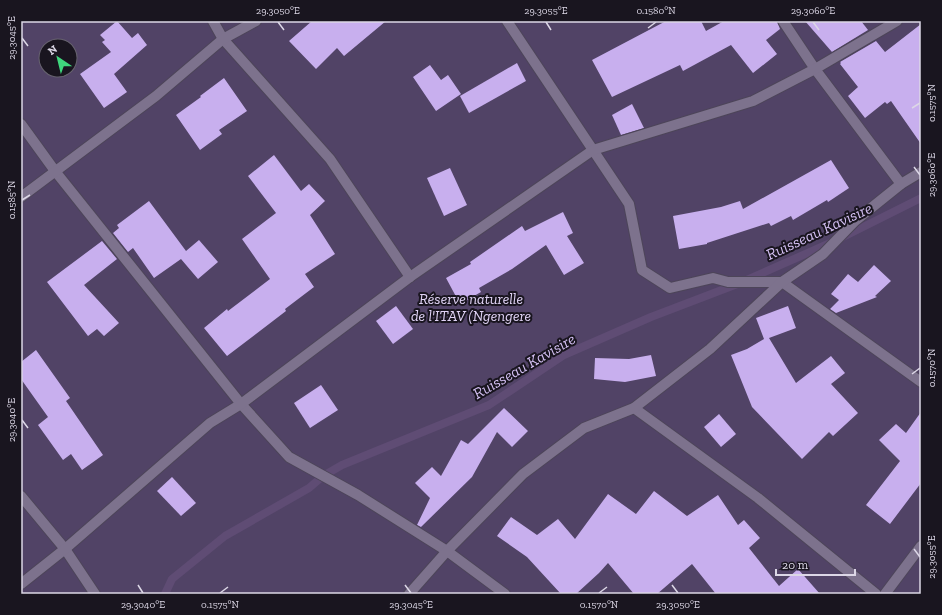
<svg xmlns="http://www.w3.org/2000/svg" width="942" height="615" viewBox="0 0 942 615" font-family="'Zilla Slab',serif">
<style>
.green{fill:#514366;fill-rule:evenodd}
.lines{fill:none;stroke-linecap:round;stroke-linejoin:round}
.stream{stroke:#5f4c74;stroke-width:8}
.building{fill:#c8afee}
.minor-casing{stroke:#4d4559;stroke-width:12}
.minor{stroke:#7d728d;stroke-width:10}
.ticks{fill:none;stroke:#dcd7e6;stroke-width:1.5}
.labels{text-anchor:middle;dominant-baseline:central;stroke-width:4;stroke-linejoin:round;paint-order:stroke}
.park-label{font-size:15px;font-style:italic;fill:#e1d4f6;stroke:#19151f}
.water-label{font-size:16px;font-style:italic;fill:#d4c0f3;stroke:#19151f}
.neatline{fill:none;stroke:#dcd7e6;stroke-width:1.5}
.ticks-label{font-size:10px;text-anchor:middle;fill:#dcd7e6}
</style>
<rect width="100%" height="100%" fill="#332a41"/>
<path class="green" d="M21 21H921V594H21ZM46 46H70V70H46Z"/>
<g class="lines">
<polyline class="stream" points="165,594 172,579 225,536 309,488 323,476 342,465 489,405 564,355 651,317 740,283 837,240 921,198"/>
</g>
<g class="building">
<polygon points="117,21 132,38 138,33 147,45 114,74 127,92 104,108 80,74 111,52 102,42 105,40 100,35"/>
<polygon points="312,21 386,21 344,56 337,48 316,69 289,41"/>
<polygon points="666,21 701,21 706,31 724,21 777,21 780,29 766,40 777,54 753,73 731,45 683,71 680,65 612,97 592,60"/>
<polygon points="805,21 861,21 868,30 832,52"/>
<polygon points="921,24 921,144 891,101 887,104 885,102 865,118 848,96 858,87 840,64 841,63 840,62 876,41 885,52"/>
<polygon points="517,63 526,81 469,113 460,96"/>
<polygon points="430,65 441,80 448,75 461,94 436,111 413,77"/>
<polygon points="224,78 247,111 219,130 222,134 200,150 176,115 201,97 200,96"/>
<polygon points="632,104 644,128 621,135 612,115"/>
<polygon points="274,155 301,191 309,184 325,201 310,215 335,254 305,274 314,287 285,309 286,311 227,356 204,328 227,309 228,311 270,279 242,239 276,213 248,176"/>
<polygon points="831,160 849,188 828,202 827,200 793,220 791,216 771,226 769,223 707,243 707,244 679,249 673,216 721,207 740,201 743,209"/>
<polygon points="450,168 467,205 444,216 427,178"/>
<polygon points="149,201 186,251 199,240 218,262 198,279 181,259 154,278 133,248 128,252 113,233 119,228 117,225"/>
<polygon points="563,212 573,233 567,236 584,263 564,275 546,245 512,269 479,288 481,292 460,304 446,278 471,264 470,262 522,226 525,231"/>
<polygon points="102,241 117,259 84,285 119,323 104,336 97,329 88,336 47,282"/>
<polygon points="874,265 891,281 875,296 877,297 836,313 830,309 839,300 831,294 848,274 858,282"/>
<polygon points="396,306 413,329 393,344 376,321"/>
<polygon points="788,306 796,328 769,338 796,383 831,356 845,373 831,384 858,413 833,436 829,432 802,459 752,407 731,355 747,349 764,339 756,318"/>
<polygon points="36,350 70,398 66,401 103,455 82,470 71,454 63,460 38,425 48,417 21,379 21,362"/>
<polygon points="651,355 656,376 625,382 594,379 595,358 629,359"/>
<polygon points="321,385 338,410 310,428 294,403"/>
<polygon points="504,408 528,431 512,447 497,432 472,477 421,527 417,525 430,498 415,483 432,467 441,476 461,440 468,444"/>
<polygon points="921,412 921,483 890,524 866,505 900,461 879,440 896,424 906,433"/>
<polygon points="719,414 736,434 721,447 704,427"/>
<polygon points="172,477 196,503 181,516 157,491"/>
<polygon points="654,491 687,516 718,495 738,525 744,520 760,538 749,548 779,586 798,569 820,594 716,594 692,564 657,594 634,594 608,563 599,573 576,594 561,594 527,557 497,536 511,517 537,535 558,519 575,539 608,494 636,514"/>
</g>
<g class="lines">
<g class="minor-casing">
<g id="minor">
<polyline points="213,21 223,39 330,159 410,277"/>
<polyline points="507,21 629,204 642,270 670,288 713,278 728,282 782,282 921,382"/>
<polyline points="783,21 815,69 901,184"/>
<polyline points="21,124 55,171 241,404 289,457 358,495 447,551 505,594"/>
<polyline points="21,197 156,96 223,39 256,21"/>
<polyline points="634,408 758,498 876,594"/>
<polyline points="21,496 65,549 95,594"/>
<polyline points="21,584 65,549 210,423 241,404 410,277 593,150 753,101 815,69 897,21"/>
<polyline points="409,594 447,551 523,474 584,428 634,408 710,349 782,282 823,254 855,221 901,184 921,172"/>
<polyline points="885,594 921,546"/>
</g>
</g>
<use href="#minor" class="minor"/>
</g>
<path class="ticks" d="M278 22 284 30M546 22 551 30M813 22 819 30M648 28 656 22M22 38 28 46M912 108 920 103M914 167 920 175M22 200 30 195M912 374 920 368M22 420 28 428M914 549 920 557M138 585 143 593M405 585 411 593M672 585 678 593M220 593 228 587M599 593 607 587"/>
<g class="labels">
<g class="park-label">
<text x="471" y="299">Réserve naturelle<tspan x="471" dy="17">de l'ITAV (Ngengere</tspan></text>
</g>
<g class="water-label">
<text transform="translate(819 231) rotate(-25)">Ruisseau Kavisire</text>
<text transform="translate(524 366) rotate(-30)">Ruisseau Kavisire</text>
</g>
</g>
<rect width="942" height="615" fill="none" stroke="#19151f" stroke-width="44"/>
<g transform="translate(58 58) rotate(325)"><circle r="19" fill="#19151f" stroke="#67636f"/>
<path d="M0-3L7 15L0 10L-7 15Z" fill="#3fd77d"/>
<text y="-6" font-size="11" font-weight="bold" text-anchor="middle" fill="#dcd7e6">N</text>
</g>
<path d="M776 569v6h79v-6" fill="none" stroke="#dcd7e6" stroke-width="2"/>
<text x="782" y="569" font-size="12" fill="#dcd7e6" stroke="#19151f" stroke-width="3" paint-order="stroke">20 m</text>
<rect x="22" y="22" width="898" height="571" class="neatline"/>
<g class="ticks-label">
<text x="278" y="14">29.3050°E</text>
<text x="546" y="14">29.3055°E</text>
<text x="656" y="14">0.1580°N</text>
<text x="813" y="14">29.3060°E</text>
<text transform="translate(11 38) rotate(-90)" y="4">29.3045°E</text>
<text transform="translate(931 103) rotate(-90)" y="4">0.1575°N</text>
<text transform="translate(931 175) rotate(-90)" y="4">29.3060°E</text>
<text transform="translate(11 200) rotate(-90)" y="4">0.1585°N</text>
<text transform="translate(931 368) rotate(-90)" y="4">0.1570°N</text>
<text transform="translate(11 420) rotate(-90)" y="4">29.3040°E</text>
<text transform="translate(931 557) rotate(-90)" y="4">29.3055°E</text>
<text x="143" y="608">29.3040°E</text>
<text x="220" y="608">0.1575°N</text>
<text x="411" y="608">29.3045°E</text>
<text x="599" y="608">0.1570°N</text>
<text x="678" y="608">29.3050°E</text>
</g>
</svg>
